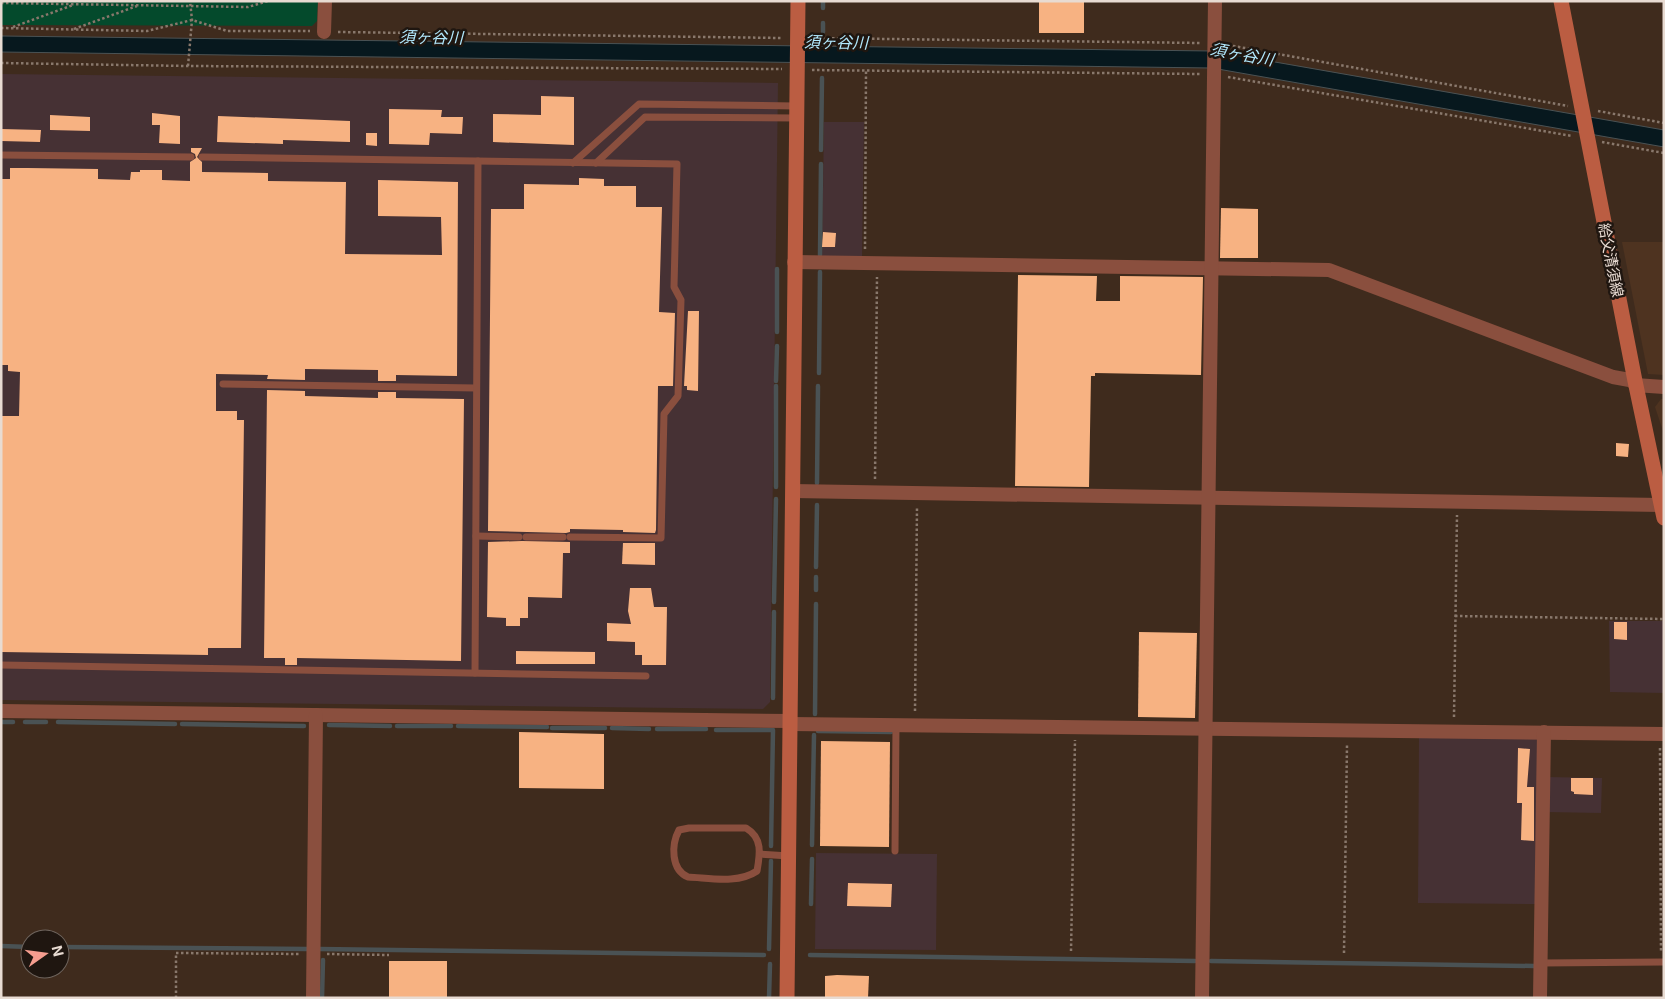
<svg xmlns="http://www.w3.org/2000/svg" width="1665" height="999" viewBox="0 0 1665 999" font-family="Inter,'Noto Sans JP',sans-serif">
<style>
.built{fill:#4e3320}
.industrial{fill:#463134}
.green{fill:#044a2c}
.water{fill:#07181e;stroke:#4a5254}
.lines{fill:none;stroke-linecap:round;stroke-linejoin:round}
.stream{stroke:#4a5254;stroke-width:4.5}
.building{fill:#f7b282}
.path{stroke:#89786c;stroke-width:2.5;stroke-dasharray:2.5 2.5;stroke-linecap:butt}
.lane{stroke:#8a4f3e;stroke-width:7}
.street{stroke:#8a4f3e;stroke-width:14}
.secondary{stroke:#bb5d42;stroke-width:15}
.labels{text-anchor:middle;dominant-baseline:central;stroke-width:5;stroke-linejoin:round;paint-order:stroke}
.street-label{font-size:15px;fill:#e8dbd2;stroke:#1f1610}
.water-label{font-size:16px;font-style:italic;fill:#b2e9fe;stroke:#1f1610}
</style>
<rect width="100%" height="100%" fill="#3f2b1d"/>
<g class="built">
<polygon points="1622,242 1664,242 1664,375 1648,374"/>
<polygon points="1661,399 1664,399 1664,434 1655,407"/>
</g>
<g class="industrial">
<polygon points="1,74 778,83 770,702 763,709 1,700"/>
<polygon points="824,122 864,122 862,258 822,258"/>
<polygon points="1609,621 1664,621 1664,693 1610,692"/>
<polygon points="1419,736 1537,738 1538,904 1418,903"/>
<polygon points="1546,777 1602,778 1601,813 1545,812"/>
<polygon points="816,853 937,854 936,950 815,949"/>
</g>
<polygon class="green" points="1,1 318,1 317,21 312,26 1,25"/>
<polygon class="water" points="1,36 1212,51 1664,130 1664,147 1212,68 1,52"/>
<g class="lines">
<g class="stream">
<polyline points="823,8 823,1"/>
<polyline points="823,32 823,23"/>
<polyline points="821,150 822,78"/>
<polyline points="820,255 821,164"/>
<polyline points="777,332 777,269"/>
<polyline points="819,373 820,272"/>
<polyline points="776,381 777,346"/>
<polyline points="817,483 818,386"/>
<polyline points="776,487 776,386"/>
<polyline points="816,567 817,505"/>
<polyline points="816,590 816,577"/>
<polyline points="774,602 776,499"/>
<polyline points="773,698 774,612"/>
<polyline points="815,714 816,604"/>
<polyline points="1,722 13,722"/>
<polyline points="25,722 46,722"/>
<polyline points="58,722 175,724"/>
<polyline points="182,724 304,726"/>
<polyline points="329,725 390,726"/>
<polyline points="397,726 451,726"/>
<polyline points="458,726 547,727"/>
<polyline points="552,728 605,728"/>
<polyline points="612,728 649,729"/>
<polyline points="657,729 706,729"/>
<polyline points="716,730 773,730 771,846"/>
<polyline points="818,731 891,732"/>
<polyline points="812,845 814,735"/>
<polyline points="811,904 812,859"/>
<polyline points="1,946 30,947"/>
<polyline points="60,947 307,949"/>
<polyline points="319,949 764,955"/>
<polyline points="769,949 771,861"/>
<polyline points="810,955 1195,961"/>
<polyline points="1211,961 1534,966"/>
<polyline points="322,998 323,960"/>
<polyline points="769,998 770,964"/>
</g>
</g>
<g class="building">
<rect x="1039" y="1" width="45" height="32"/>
<polygon points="541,96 574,97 574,145 493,142 493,114 541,115"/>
<polygon points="389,109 442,110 441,117 463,117 462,134 430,133 429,145 389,144"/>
<polygon points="152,113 180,116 180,144 159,143 160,125 152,125"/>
<polygon points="50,115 90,117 90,131 50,130"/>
<polygon points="218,116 350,121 350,142 283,140 283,144 217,142"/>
<polygon points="1,129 41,130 40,142 1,141"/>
<polygon points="366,133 377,133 377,146 366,145"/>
<polygon points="191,148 202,148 197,157 202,162 202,172 268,173 268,181 346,182 345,254 442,255 441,217 378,216 378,180 458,182 457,376 396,375 396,381 378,381 378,370 305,369 305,380 267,379 268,375 216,374 216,411 237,411 237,420 244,420 241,648 208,648 208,655 1,652 1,416 19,416 20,372 8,371 8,365 1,365 1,179 10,179 10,168 28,168 98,169 98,179 130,180 131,172 140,172 140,170 162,170 162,180 190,181 190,162 196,158 195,154 191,152"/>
<polygon points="579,178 604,179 604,186 636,186 636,207 662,207 659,312 675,313 673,386 658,386 656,530 655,533 623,532 623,530 570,529 570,532 566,533 488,531 491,209 524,209 524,184 579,185"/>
<polygon points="1221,208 1258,209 1258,258 1220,258"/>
<polygon points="823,232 836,233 835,247 822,247"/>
<polygon points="1018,275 1097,276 1096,301 1120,301 1120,276 1203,277 1201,375 1095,373 1095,376 1091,376 1089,487 1015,486"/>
<polygon points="688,311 699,311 698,391 687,390 687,386 684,386"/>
<polygon points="267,390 305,391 305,396 378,398 378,392 396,392 396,398 464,399 461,661 297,658 297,665 285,665 285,658 264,658"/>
<polygon points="1616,443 1629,444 1628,457 1616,456"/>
<polygon points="522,541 570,542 570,553 563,553 562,598 528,597 528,618 520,618 520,626 506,626 506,618 487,617 488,542"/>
<polygon points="623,543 655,543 655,565 622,564"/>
<polygon points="630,588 651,588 654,607 667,607 666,665 642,665 642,655 635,655 635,642 607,641 607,623 631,624 628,611"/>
<polygon points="1614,622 1627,622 1627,640 1614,639"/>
<polygon points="1139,632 1197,633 1195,718 1138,717"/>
<polygon points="516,651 595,652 595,664 516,664"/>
<polygon points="519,732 604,734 604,789 519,788"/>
<polygon points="821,741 890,742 889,847 820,846"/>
<polygon points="1518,748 1530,749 1527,787 1534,787 1534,841 1521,840 1522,803 1517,803"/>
<polygon points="1571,778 1593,778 1593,795 1574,794 1574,792 1571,791"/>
<polygon points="848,883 892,884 891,907 847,906"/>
<rect x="389" y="961" width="58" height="37"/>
<polygon points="837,975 869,976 868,998 825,998 825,976"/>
</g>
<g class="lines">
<g class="path">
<polyline points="1,3 248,7 268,1"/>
<polyline points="13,27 73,5"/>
<polyline points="1,28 147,31 192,20 227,31 310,31"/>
<polyline points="74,29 137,6"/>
<polyline points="338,32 782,38"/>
<polyline points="812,38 1201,43"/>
<polyline points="1228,45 1568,106"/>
<polyline points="1,63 188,66 782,69"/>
<polyline points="188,66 192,20 190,1"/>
<polyline points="812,70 1200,74"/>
<polyline points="1228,77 1572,136"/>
<polyline points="1598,111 1664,123"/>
<polyline points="1602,142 1664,153"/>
<polyline points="865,249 866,71"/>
<polyline points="875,479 877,277"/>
<polyline points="1455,616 1664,619"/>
<polyline points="915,711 917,507"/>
<polyline points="1454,717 1457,515"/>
<polyline points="1660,748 1661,952"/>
<polyline points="1071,951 1075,740"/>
<polyline points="1344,953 1347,745"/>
<polyline points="327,954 389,955"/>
<polyline points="176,998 176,953 299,954"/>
</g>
<g class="lane">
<polyline points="1,155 191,157"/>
<polyline points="202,157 677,164 674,287 681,300 678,396 664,414 661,538 570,537"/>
<polyline points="573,163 639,104 796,106"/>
<polyline points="596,163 645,117 796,118"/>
<polyline points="223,384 476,388"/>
<polyline points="476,536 519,537"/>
<polyline points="526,537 563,537"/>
<polyline points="1,665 646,676"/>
<polyline points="475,673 478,161"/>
<path d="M689 828H746C763 838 760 854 757 871 738 884 710 878 688 877 671 870 671 845 679 830Z"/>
<polyline points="895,851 896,725"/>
<polyline points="760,854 789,856"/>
<polyline points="1541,963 1664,962"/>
</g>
<g class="street">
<polyline points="324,32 325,1"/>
<polyline points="794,262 1329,270 1613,377 1635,381"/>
<polyline points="1635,385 1664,387"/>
<polyline points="793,491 1661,505"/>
<polyline points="1,711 790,721"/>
<polyline points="790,724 1664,734"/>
<polyline points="313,998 316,715"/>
<polyline points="1202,998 1215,1"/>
<polyline points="1540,998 1544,732"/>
</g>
<g class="secondary">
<polyline points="1561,1 1635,381 1664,518"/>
<polyline points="787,998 798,1"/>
</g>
</g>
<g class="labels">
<g class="street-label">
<text transform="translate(1611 260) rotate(79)">給父清須線</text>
</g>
<g class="water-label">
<text transform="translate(431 37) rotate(1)">須ヶ谷川</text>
<text transform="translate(836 42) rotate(1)">須ヶ谷川</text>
<text transform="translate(1242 54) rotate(10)">須ヶ谷川</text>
</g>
</g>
<rect width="1665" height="999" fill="none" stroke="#e8dbd2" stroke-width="5"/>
<g transform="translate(45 954) rotate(76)"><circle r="24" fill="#1f1610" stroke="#6f655e"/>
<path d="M0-4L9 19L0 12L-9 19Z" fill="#f59d8f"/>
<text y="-8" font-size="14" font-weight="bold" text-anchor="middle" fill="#e8dbd2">N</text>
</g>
</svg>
